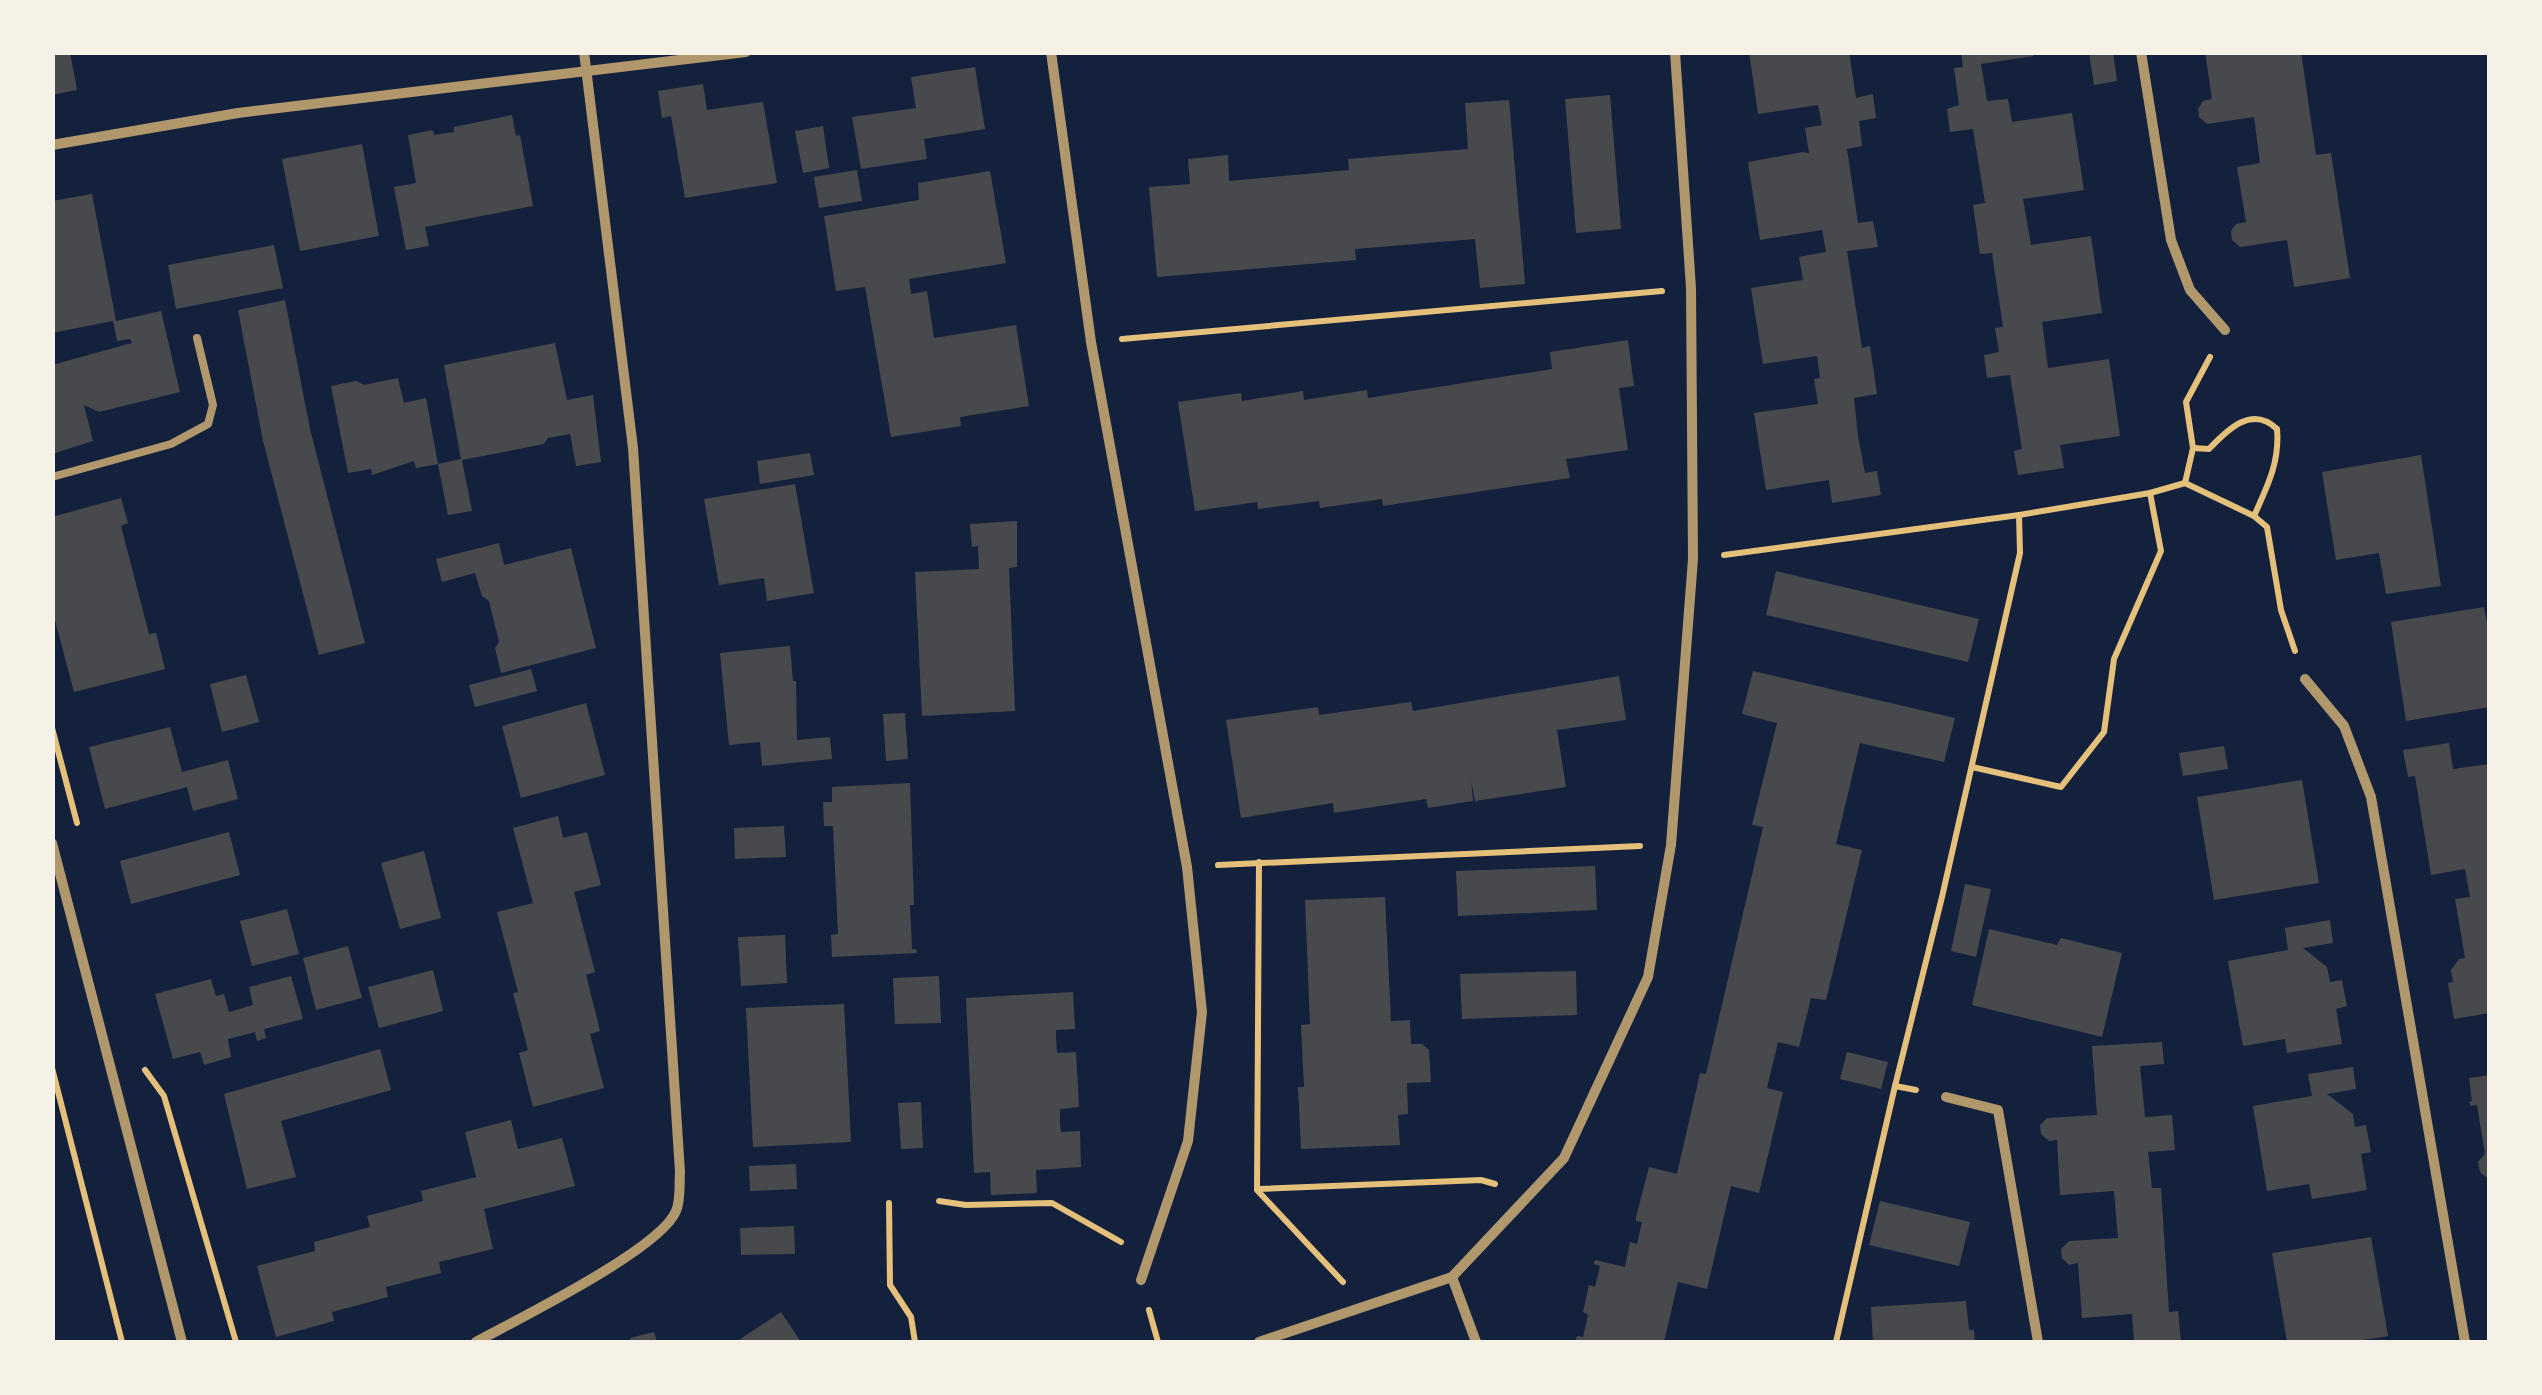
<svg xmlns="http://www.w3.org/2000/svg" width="2542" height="1395" viewBox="0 0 2542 1395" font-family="Raleway,sans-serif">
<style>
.building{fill:#48494c}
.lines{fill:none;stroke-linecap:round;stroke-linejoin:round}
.path{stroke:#e5c07b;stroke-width:6}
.service{stroke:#b1986c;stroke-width:8}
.minor{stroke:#b1986c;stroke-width:10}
</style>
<rect width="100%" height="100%" fill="#14213d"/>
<g class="building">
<polygon points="52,52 70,52 77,90 52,95"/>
<polygon points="1749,52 1849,52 1856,98 1873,94 1876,118 1859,121 1862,146 1847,149 1858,223 1873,221 1878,247 1847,251 1862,348 1870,346 1877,394 1854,398 1858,436 1865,473 1877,471 1881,495 1832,503 1829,480 1766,490 1754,413 1818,404 1814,379 1820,378 1817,356 1763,364 1751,288 1803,280 1799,257 1826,252 1822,230 1760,240 1748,162 1803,152 1809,153 1805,128 1822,125 1818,105 1758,114"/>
<polygon points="1961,52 2034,52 2034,56 1981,64 1987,101 2008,99 2012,122 2072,113 2084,190 2023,199 2031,245 2091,236 2102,313 2042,322 2048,368 2109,359 2120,436 2060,445 2064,468 2018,475 2014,451 2022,449 2010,375 1987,378 1984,355 1999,352 1995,328 2003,327 1992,253 1980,254 1973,205 1985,203 1973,129 1950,132 1947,109 1959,105 1954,68 1963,67"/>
<polygon points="2089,52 2113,52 2117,81 2094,85"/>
<polygon points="2205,52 2301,52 2316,155 2331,153 2350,278 2294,287 2287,240 2240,247 2232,240 2231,231 2236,224 2246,222 2237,167 2260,163 2254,117 2207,124 2199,117 2198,109 2203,101 2212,99"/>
<polygon points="975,67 985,129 924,139 927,159 861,169 852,117 916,108 911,77"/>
<polygon points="703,84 707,110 763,102 777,183 685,198 671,116 662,118 658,91"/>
<polygon points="1610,95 1621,229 1576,233 1565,99"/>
<polygon points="1509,100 1525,284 1480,288 1475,239 1355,249 1356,260 1157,277 1149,187 1190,184 1188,159 1228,155 1229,181 1349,170 1348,159 1468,149 1465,103"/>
<polygon points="512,115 516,136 520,135 533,206 425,227 429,246 406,250 394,187 416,183 408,135 433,130 434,135 454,132 454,127"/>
<polygon points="823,126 829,168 803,173 795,131"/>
<polygon points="362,144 379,236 300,251 282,159"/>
<polygon points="857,170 862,201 819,208 814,177"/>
<polygon points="990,171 1006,263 909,279 911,294 927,291 934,338 1016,325 1029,406 960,417 961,426 891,437 865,287 836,291 824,216 919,200 918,183"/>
<polygon points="92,194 116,321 161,311 180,392 99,412 84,405 93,441 52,454 52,365 132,343 130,339 117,341 113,321 52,333 52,201"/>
<polygon points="274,245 283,288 176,309 168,265"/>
<polygon points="285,300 310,429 365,643 319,655 263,441 238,310"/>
<polygon points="1628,340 1634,386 1619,388 1628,450 1566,459 1570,478 1383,506 1382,499 1320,508 1319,501 1258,509 1257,502 1195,511 1178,402 1241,393 1242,401 1303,391 1304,400 1367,390 1368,398 1552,369 1550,352"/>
<polygon points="555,343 567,400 593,395 601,462 576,466 570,434 548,438 544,444 462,460 472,511 448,515 438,464 416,468 414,461 372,475 371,469 348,473 331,386 356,381 364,385 398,378 404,403 426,398 438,464 461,459 444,365"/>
<polygon points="810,453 814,475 760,484 757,461"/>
<polygon points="2421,455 2441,586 2386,594 2379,553 2336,560 2322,472"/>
<polygon points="795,484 814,593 767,601 764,578 719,585 704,499"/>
<polygon points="121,498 128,523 121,526 149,634 156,633 165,669 74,692 52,609 52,517"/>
<polygon points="1017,521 1017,567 1009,568 1015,711 922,716 915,572 979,569 978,546 972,547 970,524"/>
<polygon points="499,543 504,565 571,548 596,648 501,673 495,648 499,642 489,601 482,596 475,573 442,582 436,559"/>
<polygon points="1776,571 1979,619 1968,662 1766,615"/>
<polygon points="2484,607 2490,639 2490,707 2406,721 2391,622"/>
<polygon points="790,646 793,681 796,681 797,740 830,737 832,759 762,766 760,742 729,745 720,653"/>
<polygon points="531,669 537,691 475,707 469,685"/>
<polygon points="1753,671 1955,718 1944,762 1860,743 1836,844 1862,850 1826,1000 1811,998 1799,1047 1778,1042 1767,1088 1783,1092 1759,1193 1731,1186 1707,1289 1678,1282 1664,1342 1575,1342 1577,1336 1583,1337 1588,1315 1583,1312 1589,1285 1595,1287 1600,1266 1594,1264 1595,1260 1625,1267 1630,1242 1637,1244 1642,1222 1636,1221 1636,1217 1649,1167 1677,1174 1700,1073 1706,1074 1763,827 1752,825 1777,723 1742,714"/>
<polygon points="246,675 259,722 222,732 210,684"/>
<polygon points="1619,676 1626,720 1557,730 1566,787 1475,801 1471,780 1473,801 1428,808 1426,799 1334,813 1333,803 1241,818 1226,720 1318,707 1319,715 1411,702 1413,711"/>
<polygon points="586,703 605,775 521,798 502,726"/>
<polygon points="905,713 908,759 886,761 883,714"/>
<polygon points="170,727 182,772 228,760 238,799 193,811 187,787 105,809 89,747"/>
<polygon points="2449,743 2453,769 2490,764 2490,1013 2454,1019 2448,983 2453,982 2451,970 2459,959 2465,958 2455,899 2470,897 2465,869 2431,875 2415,776 2408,777 2403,750"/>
<polygon points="2224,746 2228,769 2183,776 2179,753"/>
<polygon points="2302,780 2319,883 2214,900 2197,797"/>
<polygon points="910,783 914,905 910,905 912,949 916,949 917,953 832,957 831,935 838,934 833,826 824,826 823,802 832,802 832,787"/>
<polygon points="558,816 563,838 587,832 601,885 574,892 595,972 586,975 600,1031 590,1034 604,1088 533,1107 519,1053 528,1050 513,993 518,992 497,912 533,903 513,828"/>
<polygon points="784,826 786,857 735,859 734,828"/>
<polygon points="229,832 240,875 131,904 120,861"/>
<polygon points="424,851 441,918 400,929 381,863"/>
<polygon points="1595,866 1597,910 1458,916 1456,871"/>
<polygon points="1965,884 1991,889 1976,957 1951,951"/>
<polygon points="1385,897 1391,1021 1410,1020 1411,1044 1422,1044 1429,1050 1431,1082 1407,1083 1408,1114 1398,1115 1400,1145 1301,1149 1298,1087 1304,1087 1301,1025 1310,1024 1305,900"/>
<polygon points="287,909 299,954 252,966 240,921"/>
<polygon points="2330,920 2333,943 2303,948 2327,967 2330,982 2342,980 2347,1006 2336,1009 2342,1044 2287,1053 2285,1039 2243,1046 2228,961 2288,950 2285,928"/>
<polygon points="1989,929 2057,945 2061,938 2122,953 2102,1037 1972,1005"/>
<polygon points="785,935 787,983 741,986 738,937"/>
<polygon points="348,946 362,998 316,1010 303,958"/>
<polygon points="433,970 443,1011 379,1028 368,987"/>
<polygon points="1576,971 1577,1015 1462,1019 1460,974"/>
<polygon points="291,976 303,1019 264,1029 266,1038 257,1041 255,1032 228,1039 231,1057 204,1065 200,1052 173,1059 155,994 211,979 216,996 224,994 229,1012 253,1005 249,987"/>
<polygon points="939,976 941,1023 895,1024 893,978"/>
<polygon points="1073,992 1075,1029 1056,1030 1056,1037 1057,1053 1076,1052 1079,1107 1060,1109 1060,1124 1061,1132 1080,1131 1081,1167 1036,1170 1037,1193 991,1195 990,1172 974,1173 966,998"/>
<polygon points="844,1004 851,1142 753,1147 746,1008"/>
<polygon points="2162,1042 2164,1064 2140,1066 2145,1117 2172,1115 2175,1150 2148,1152 2152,1188 2161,1188 2169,1312 2178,1311 2181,1342 2134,1342 2132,1314 2082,1318 2078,1263 2069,1265 2062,1258 2061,1249 2069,1241 2118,1238 2114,1191 2060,1195 2057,1140 2049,1141 2041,1134 2040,1125 2047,1118 2097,1115 2092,1046"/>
<polygon points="380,1049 391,1090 281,1121 296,1177 247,1189 224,1094"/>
<polygon points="1847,1052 1888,1062 1881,1089 1840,1079"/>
<polygon points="2353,1067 2356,1089 2327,1094 2353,1114 2355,1127 2366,1125 2371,1152 2361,1154 2367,1190 2312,1199 2309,1184 2267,1191 2253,1106 2312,1096 2308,1074"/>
<polygon points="2490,1075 2490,1178 2487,1178 2480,1172 2478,1162 2485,1154 2477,1105 2471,1106 2469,1102 2472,1101 2469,1078"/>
<polygon points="921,1102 923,1148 901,1149 898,1103"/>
<polygon points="511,1120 518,1149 562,1138 575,1186 484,1209 493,1249 439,1262 441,1273 386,1287 388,1297 332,1312 334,1321 276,1337 257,1266 315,1251 314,1242 370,1227 367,1216 423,1201 421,1191 476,1177 465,1132"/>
<polygon points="796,1164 797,1189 750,1191 749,1166"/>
<polygon points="1880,1201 1970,1222 1959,1266 1869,1245"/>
<polygon points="794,1226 795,1254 741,1255 740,1228"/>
<polygon points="2371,1237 2388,1336 2350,1342 2287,1342 2272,1253"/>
<polygon points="1966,1301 1969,1330 1974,1330 1975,1342 1873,1342 1871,1307"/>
<polygon points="781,1312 801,1342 736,1342"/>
<polygon points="654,1332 657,1342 631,1342 630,1338"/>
</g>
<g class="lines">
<g class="path">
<polyline points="1122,339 1662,291"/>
<path d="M2193 448 2209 449C2228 429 2252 405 2277 429 2280 462 2267 487 2254 516"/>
<polyline points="2185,483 2193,448 2186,402 2210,357"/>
<polyline points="1724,555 2019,515 2150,493 2185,483 2254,516 2267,527 2281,610 2295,651"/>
<polyline points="52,728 77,823"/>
<polyline points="1972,767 2061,787 2104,732 2114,659 2161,551 2150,493"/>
<polyline points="1259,862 1257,1190 1343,1282"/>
<polyline points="1218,865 1640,846"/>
<polyline points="52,1068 122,1342"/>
<polyline points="145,1070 164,1096 236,1342"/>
<polyline points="1895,1086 1942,897 2020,553 2019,515"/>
<polyline points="1258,1189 1481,1180 1495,1184"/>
<polyline points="939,1201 966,1205 1052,1203 1121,1242"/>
<polyline points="889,1203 890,1285 911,1317 915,1342"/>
<polyline points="1149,1310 1158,1342"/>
<polyline points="1836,1342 1895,1086 1916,1090"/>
</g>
<polyline class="service" points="52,477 171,444 208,424 213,405 197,338"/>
<g class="minor">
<polyline points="1051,52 1091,342 1187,867 1202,1012 1188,1141 1141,1280"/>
<polyline points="2141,52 2171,240 2190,290 2225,330"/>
<polyline points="52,145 238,113 746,52"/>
<polyline points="2305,679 2344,726 2371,797 2465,1342"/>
<polyline points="52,843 182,1342"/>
<polyline points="1946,1097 1998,1110 2038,1342"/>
<polyline points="1452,1277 1476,1342"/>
<path d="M476 1342C516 1320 661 1249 676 1211 681 1200 679 1184 680 1172L633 448 584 52"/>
<polyline points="1259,1342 1452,1277 1564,1158 1648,977 1671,845 1693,559 1691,288 1675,52"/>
</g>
</g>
<rect width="2542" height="1395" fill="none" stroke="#f6f1e7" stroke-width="110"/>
</svg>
